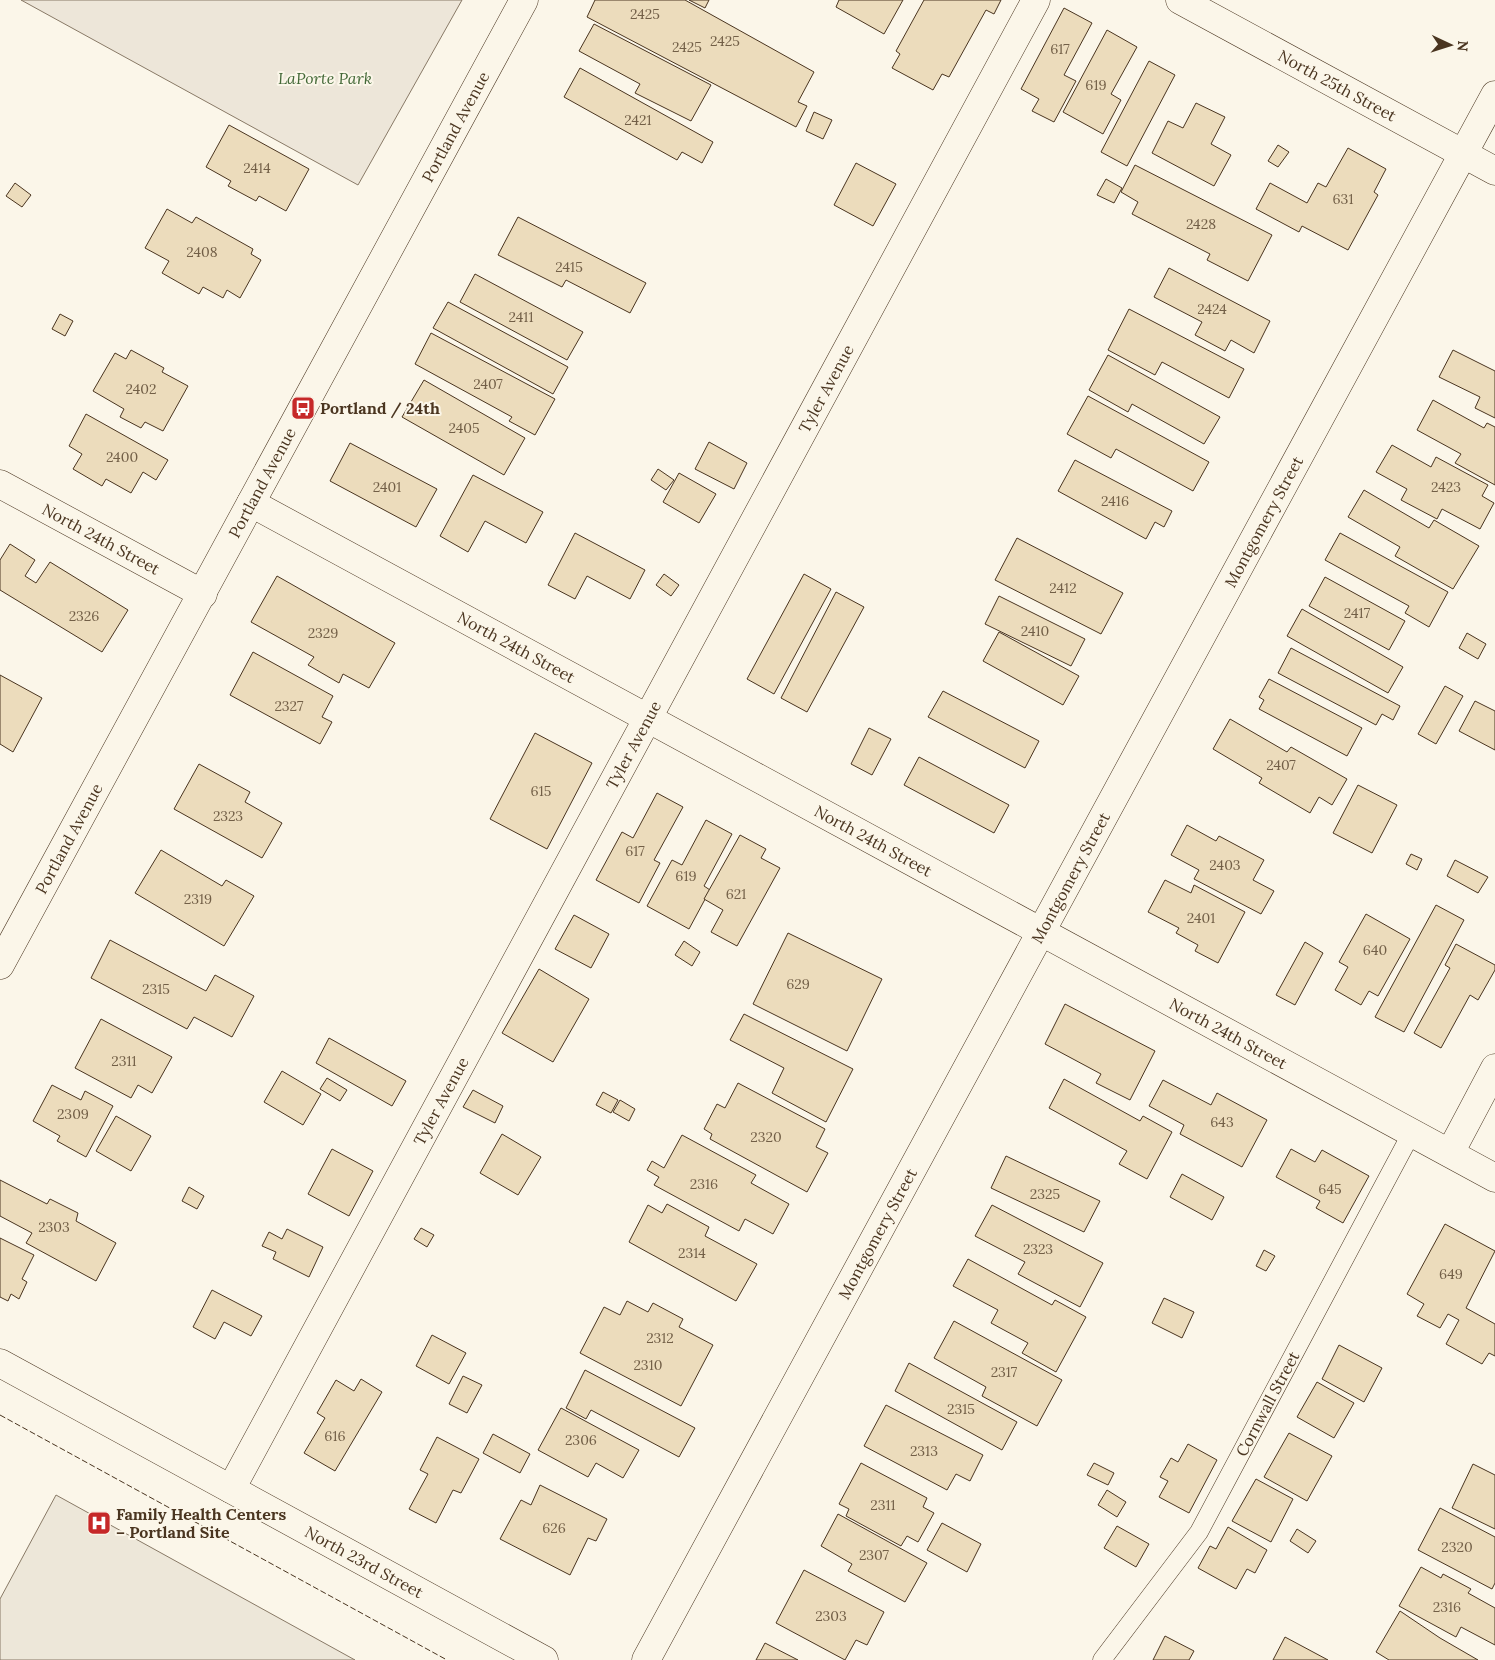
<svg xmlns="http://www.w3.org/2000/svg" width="1495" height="1660" viewBox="0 0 1495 1660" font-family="Lora,serif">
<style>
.green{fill:#ede6d9;stroke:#887966}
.parking{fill:#ede7d9;stroke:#887966}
.building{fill:#ecdcbc;stroke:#4a3520}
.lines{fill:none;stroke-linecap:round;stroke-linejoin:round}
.lane-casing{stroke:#4a3520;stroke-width:19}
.street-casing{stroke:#4a3520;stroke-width:29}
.secondary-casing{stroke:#4a3520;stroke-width:29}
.lane{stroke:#fbf6e9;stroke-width:18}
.street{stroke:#fbf6e9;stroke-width:28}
.secondary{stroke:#fbf6e9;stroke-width:28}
.fence{stroke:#4a3520;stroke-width:1;stroke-dasharray:6 2.5;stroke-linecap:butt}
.labels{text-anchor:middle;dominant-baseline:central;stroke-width:4;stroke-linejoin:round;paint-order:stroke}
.number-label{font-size:14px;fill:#725f47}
.park-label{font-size:16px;font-style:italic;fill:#436837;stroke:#fbf6e9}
.street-label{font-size:16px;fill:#4a3520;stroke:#fbf6e9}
.poi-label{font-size:16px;font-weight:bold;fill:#4a3520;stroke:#fbf6e9;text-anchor:start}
</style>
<rect width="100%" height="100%" fill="#fbf6e9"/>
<polygon class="green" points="21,0 462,0 358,185"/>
<polygon class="parking" points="56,1495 355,1660 0,1660 0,1599"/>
<g class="building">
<polygon points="595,0 685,0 814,72 798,102 807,106 796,127 587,17"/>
<polygon points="689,0 709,0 705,8"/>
<polygon points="839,0 903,0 884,34 836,7"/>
<polygon points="924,0 1001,0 994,14 986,10 949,77 942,74 933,90 892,68 900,54 896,51"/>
<polygon points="1064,8 1092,23 1064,75 1076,81 1054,122 1032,111 1039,99 1021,89"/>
<polygon points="594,24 711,85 691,121 635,93 640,84 579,51"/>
<polygon points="1107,30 1137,47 1111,94 1121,100 1103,134 1063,112"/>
<polygon points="1149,61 1175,75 1127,166 1101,152"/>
<polygon points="580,68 713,142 702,163 682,152 677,160 564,97"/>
<polygon points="1196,103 1225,117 1211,144 1231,155 1214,186 1152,153 1168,121 1183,128"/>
<polygon points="814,112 832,120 823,139 806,131"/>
<polygon points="229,125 309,169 286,211 259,196 256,201 228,186 231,181 206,167"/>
<polygon points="1278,145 1289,152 1278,167 1268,161"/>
<polygon points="1348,148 1386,169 1374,192 1378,195 1348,250 1302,226 1299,232 1256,209 1270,183 1307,203 1318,183 1326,187"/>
<polygon points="856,163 896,184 873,226 834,205"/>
<polygon points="1135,165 1272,235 1248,281 1207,260 1210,254 1132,214 1138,202 1121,192"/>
<polygon points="1106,179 1122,188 1114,203 1097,195"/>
<polygon points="15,183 31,195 22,207 6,196"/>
<polygon points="167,209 192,223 196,217 253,249 251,254 261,260 240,298 227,290 223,298 203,287 199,294 162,273 169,261 145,248"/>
<polygon points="518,217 646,283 630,313 566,280 562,287 498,255"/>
<polygon points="1169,268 1270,321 1254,353 1231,340 1225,351 1195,335 1202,322 1154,297"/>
<polygon points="475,274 583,332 567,360 460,302"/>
<polygon points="448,302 568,367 553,394 433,328"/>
<polygon points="1129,309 1244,369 1229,398 1162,362 1155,375 1108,350"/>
<polygon points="60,314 73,321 65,336 52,329"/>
<polygon points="431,333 555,399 535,435 509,421 512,417 415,364"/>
<polygon points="131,350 164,368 162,372 188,386 163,431 145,422 141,428 120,417 124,409 93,391 115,353 126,359"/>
<polygon points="1453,350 1495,371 1495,418 1475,408 1480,397 1439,377"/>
<polygon points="1108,355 1220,417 1204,444 1132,404 1128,412 1089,390"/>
<polygon points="424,380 525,438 504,475 402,417"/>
<polygon points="1088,396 1209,462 1193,491 1116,449 1111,458 1067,434"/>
<polygon points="1433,400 1484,428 1487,423 1495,427 1495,485 1455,463 1461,454 1417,430"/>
<polygon points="86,414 168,460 156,480 143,472 131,493 106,479 102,486 73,469 82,454 69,446"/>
<polygon points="709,442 747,463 734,489 695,469"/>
<polygon points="350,443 437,489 416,527 330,481"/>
<polygon points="1392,445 1431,467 1436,457 1488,485 1482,496 1494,503 1480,529 1442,509 1437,519 1401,500 1407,489 1376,472"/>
<polygon points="1075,460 1172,511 1164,527 1155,522 1146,539 1058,491"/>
<polygon points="658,469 674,480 666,490 651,480"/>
<polygon points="679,473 716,494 699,523 663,502"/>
<polygon points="473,475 543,512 526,543 485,521 468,552 440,536"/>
<polygon points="1364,490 1429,528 1434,520 1479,546 1453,589 1395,556 1400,547 1348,517"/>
<polygon points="575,533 645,570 630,599 587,576 575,599 548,585"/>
<polygon points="1340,533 1448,592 1429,627 1405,613 1409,606 1325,560"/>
<polygon points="1017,538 1123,593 1101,634 995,580"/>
<polygon points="10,544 35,560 25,576 36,583 50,562 128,610 102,652 0,590 0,560"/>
<polygon points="664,574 679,585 671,596 656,585"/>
<polygon points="804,574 831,589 774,694 747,679"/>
<polygon points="277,576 395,643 369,688 343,674 339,683 308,665 314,657 251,622"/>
<polygon points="1325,577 1405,621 1389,650 1309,606"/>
<polygon points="836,592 864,607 807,712 781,698"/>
<polygon points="999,596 1085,639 1071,666 985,624"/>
<polygon points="1302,609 1403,667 1388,693 1287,636"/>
<polygon points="999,632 1079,676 1063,705 983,661"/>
<polygon points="1467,633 1486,644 1478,659 1459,648"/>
<polygon points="1291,648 1400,706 1393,720 1382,714 1376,725 1278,673"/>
<polygon points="253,652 333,696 322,717 332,722 320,744 230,695"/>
<polygon points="0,675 42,698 13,752 0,744"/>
<polygon points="1269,679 1362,728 1347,756 1259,709 1264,700 1259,697"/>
<polygon points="1445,686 1463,696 1436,744 1418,734"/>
<polygon points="943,691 1039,741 1025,768 928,717"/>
<polygon points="1475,701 1495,711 1495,750 1459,731"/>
<polygon points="1230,719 1287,752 1291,747 1347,779 1332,805 1319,797 1310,813 1259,783 1262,778 1213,749"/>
<polygon points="869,728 891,739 872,775 851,764"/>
<polygon points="535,733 592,763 547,849 490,819"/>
<polygon points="919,757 1009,805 994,833 904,785"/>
<polygon points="199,764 250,792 245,802 282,823 262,858 174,809"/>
<polygon points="1358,785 1397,805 1372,853 1333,833"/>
<polygon points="657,793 683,807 654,860 660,863 639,903 596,880 622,832 633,838"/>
<polygon points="706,820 732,834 704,886 710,890 689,929 647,906 672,860 682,865"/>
<polygon points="1187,825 1216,841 1219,836 1264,860 1253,880 1274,891 1261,914 1194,879 1199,870 1171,855"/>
<polygon points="740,835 766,849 761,858 780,868 737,946 711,932 723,910 704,899"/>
<polygon points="161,850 222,886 226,880 254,896 224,946 135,893"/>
<polygon points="1411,854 1422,859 1417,870 1406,864"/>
<polygon points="1455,860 1488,877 1478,893 1447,876"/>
<polygon points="1165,880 1191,893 1194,885 1245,912 1218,963 1195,951 1198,945 1176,933 1179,928 1148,912"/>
<polygon points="1436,905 1464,920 1404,1032 1375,1017"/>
<polygon points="1366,914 1410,939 1378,996 1369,991 1361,1005 1335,990 1348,967 1339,962"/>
<polygon points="574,915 609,934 591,968 555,949"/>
<polygon points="788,933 882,979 847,1051 753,1004"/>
<polygon points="110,940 206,991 215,975 254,996 232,1037 194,1017 187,1029 91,978"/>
<polygon points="684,941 700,952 692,966 675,955"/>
<polygon points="1305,942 1323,953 1295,1005 1276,995"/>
<polygon points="1456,944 1495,965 1495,970 1478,1000 1470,995 1441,1048 1414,1033 1450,968 1445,965"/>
<polygon points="539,969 589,999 553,1062 502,1033"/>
<polygon points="1065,1004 1155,1051 1130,1100 1096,1083 1101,1074 1045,1044"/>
<polygon points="744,1014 853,1069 826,1122 772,1093 784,1068 730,1040"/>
<polygon points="101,1019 172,1057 152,1093 138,1085 131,1098 75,1068"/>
<polygon points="329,1038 406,1081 392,1106 316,1063"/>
<polygon points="282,1071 321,1094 303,1125 264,1102"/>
<polygon points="327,1078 347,1090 340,1101 320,1089"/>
<polygon points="1064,1079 1140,1121 1143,1116 1172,1132 1147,1179 1119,1164 1127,1151 1049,1108"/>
<polygon points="1163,1080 1211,1105 1217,1093 1267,1120 1242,1167 1180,1134 1184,1125 1149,1106"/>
<polygon points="738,1083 825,1129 816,1147 828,1153 807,1192 710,1139 712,1134 704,1129 717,1104 725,1108"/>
<polygon points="52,1085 81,1100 85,1091 113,1106 86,1157 57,1141 60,1136 33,1121"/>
<polygon points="473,1090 503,1106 495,1123 463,1107"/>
<polygon points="603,1092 618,1100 611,1113 596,1105"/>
<polygon points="620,1100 635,1109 629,1121 613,1112"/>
<polygon points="116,1116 151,1136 131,1171 96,1151"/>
<polygon points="502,1134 541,1157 518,1195 480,1173"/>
<polygon points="682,1135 756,1175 751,1183 789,1204 773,1234 745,1219 739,1231 654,1185 659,1177 647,1170 652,1161 664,1168"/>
<polygon points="332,1149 373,1171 349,1216 308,1194"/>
<polygon points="1291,1149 1315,1162 1322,1150 1369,1176 1343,1223 1316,1208 1320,1201 1276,1177"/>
<polygon points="1006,1156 1100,1201 1084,1232 991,1188"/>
<polygon points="1182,1174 1224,1197 1212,1220 1170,1197"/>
<polygon points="0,1180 47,1204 50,1199 78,1213 76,1221 116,1243 96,1281 26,1243 32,1233 0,1216"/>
<polygon points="189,1187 204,1196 197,1209 182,1201"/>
<polygon points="667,1204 709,1227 705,1236 757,1264 736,1301 629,1242 648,1205 662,1213"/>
<polygon points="992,1205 1103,1263 1080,1307 1018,1274 1025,1262 975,1236"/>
<polygon points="1445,1224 1495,1251 1466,1308 1495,1324 1495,1356 1489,1353 1482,1364 1446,1344 1459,1320 1448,1314 1440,1328 1417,1316 1424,1304 1407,1294"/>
<polygon points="421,1228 434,1235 427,1247 414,1239"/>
<polygon points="287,1229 323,1247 309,1277 273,1259 276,1252 262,1246 269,1232 282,1239"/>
<polygon points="0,1238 34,1255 22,1279 27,1282 19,1299 11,1294 8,1301 0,1297"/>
<polygon points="1264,1250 1275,1256 1266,1271 1256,1266"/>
<polygon points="968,1259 1052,1305 1055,1300 1086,1317 1056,1372 1022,1353 1028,1343 991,1323 998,1310 953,1286"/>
<polygon points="212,1290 262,1316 251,1336 224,1322 215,1339 193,1327"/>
<polygon points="1164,1298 1194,1312 1182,1338 1152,1323"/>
<polygon points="627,1301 648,1312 653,1303 683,1319 679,1327 713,1345 681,1406 580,1353 604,1307 620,1315"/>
<polygon points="954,1321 1062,1380 1037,1426 982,1396 986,1387 934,1358"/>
<polygon points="432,1335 466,1353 449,1384 416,1366"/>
<polygon points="1339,1345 1382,1368 1364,1402 1322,1379"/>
<polygon points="909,1363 1017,1422 1002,1450 895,1391"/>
<polygon points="585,1370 695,1428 679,1457 591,1410 586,1419 566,1408"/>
<polygon points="463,1376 482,1385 467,1413 449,1404"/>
<polygon points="361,1379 382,1392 335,1471 304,1453 325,1418 317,1413 336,1380 354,1391"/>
<polygon points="1317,1382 1354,1403 1334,1438 1297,1417"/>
<polygon points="886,1405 983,1455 970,1481 956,1474 947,1490 864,1446"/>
<polygon points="561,1408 639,1450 623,1478 596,1463 588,1477 538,1450"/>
<polygon points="1289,1433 1332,1456 1307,1501 1264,1477"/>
<polygon points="493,1434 530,1454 520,1473 483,1453"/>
<polygon points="437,1437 479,1459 461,1493 453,1490 436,1523 409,1509 428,1474 420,1470"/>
<polygon points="1188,1444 1217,1460 1189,1513 1159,1497 1168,1481 1160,1477 1171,1458 1178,1462"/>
<polygon points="861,1463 927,1498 923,1507 934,1513 918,1542 907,1536 901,1546 846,1516 849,1509 839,1504"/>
<polygon points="1094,1463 1114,1473 1108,1485 1087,1475"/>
<polygon points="1473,1464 1495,1475 1495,1529 1452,1508"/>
<polygon points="1256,1479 1293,1499 1271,1542 1232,1521"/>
<polygon points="540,1485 607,1519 596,1541 588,1538 570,1575 500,1539 521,1500 531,1505"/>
<polygon points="1107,1490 1126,1502 1117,1517 1098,1505"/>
<polygon points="1440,1508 1495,1537 1495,1583 1492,1589 1418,1550"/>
<polygon points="838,1514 927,1563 905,1602 848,1571 852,1564 821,1546"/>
<polygon points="942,1523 981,1544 967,1572 927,1550"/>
<polygon points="1117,1526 1149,1544 1136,1567 1104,1548"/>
<polygon points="1228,1527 1267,1550 1255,1573 1247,1569 1236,1589 1198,1568 1210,1546 1216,1549"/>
<polygon points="1297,1529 1316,1541 1308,1553 1290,1541"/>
<polygon points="1421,1567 1441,1578 1443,1574 1471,1589 1468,1593 1495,1608 1495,1645 1461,1627 1456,1637 1399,1606"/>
<polygon points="804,1570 884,1612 867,1645 856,1640 845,1660 776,1623"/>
<polygon points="1400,1611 1440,1638 1478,1660 1389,1660 1376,1652"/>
<polygon points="1165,1636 1194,1651 1189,1660 1153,1660"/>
<polygon points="1285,1637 1328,1660 1273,1660"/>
<polygon points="765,1643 798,1660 756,1660"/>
</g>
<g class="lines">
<g class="lane-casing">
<g id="lane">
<path id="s1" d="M1102 1660 1199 1532 1411 1134"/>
</g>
</g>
<g class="street-casing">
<g id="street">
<path id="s2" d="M1180 0 1495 171"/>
<path id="s3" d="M0 484 203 594"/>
<path id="s4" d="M251 503 1495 1178"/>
<polyline points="1450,1153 1495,1068"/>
<path id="s5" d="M0 1363 544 1660"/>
<path id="s6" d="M231 1489 1036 0"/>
</g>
</g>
<g class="secondary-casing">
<g id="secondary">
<path id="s7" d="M0 965 524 0"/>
<path id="s8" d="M646 1660 1495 95"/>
</g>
</g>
<use href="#lane" class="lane"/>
<use href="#street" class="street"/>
<use href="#secondary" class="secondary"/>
<polyline class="fence" points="0,1415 447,1660"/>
</g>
<defs>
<g id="bus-square" transform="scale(1.25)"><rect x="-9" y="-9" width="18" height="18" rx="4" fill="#c62828" stroke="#fbf6e9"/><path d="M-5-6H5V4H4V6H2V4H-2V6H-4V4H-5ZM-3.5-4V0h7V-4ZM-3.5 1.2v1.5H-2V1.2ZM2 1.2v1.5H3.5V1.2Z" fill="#fff"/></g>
<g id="hospital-square" transform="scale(1.25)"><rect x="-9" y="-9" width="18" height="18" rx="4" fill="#c62828" stroke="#fbf6e9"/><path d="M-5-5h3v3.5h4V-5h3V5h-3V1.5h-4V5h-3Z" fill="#fff"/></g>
</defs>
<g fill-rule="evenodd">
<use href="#bus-square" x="303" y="408"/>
<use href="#hospital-square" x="99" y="1523"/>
</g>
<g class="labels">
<g class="number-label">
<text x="645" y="14">2425</text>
<text x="725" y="41">2425</text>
<text x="687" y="47">2425</text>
<text x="1060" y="49">617</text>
<text x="1096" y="85">619</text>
<text x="638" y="120">2421</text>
<text x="257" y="168">2414</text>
<text x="1343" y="199">631</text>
<text x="1201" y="224">2428</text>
<text x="202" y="252">2408</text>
<text x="569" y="267">2415</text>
<text x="1212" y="309">2424</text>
<text x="521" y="317">2411</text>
<text x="488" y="384">2407</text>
<text x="141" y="389">2402</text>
<text x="464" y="428">2405</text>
<text x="122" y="457">2400</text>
<text x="387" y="487">2401</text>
<text x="1446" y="487">2423</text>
<text x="1115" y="501">2416</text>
<text x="1063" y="588">2412</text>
<text x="1357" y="613">2417</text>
<text x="84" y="616">2326</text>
<text x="1035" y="631">2410</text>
<text x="323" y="633">2329</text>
<text x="289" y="706">2327</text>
<text x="1281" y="765">2407</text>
<text x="541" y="791">615</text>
<text x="228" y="816">2323</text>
<text x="635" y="851">617</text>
<text x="1225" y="865">2403</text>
<text x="686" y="876">619</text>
<text x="736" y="894">621</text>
<text x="198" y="899">2319</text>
<text x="1201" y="918">2401</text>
<text x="1375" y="950">640</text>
<text x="798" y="984">629</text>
<text x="156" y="989">2315</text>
<text x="124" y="1061">2311</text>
<text x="73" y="1114">2309</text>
<text x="1222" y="1122">643</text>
<text x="766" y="1137">2320</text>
<text x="704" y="1184">2316</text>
<text x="1330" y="1189">645</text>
<text x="1045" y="1194">2325</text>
<text x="54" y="1227">2303</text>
<text x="1038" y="1249">2323</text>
<text x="692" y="1253">2314</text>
<text x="1451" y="1274">649</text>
<text x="660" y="1338">2312</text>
<text x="648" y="1365">2310</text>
<text x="1004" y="1372">2317</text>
<text x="961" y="1409">2315</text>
<text x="335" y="1436">616</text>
<text x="581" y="1440">2306</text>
<text x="924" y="1451">2313</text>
<text x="883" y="1505">2311</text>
<text x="554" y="1528">626</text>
<text x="1457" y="1547">2320</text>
<text x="874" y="1555">2307</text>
<text x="1447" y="1607">2316</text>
<text x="831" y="1616">2303</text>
</g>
<g class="park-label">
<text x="325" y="78">LaPorte Park</text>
</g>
<g class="street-label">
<text stroke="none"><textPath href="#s2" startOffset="179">North 25th Street</textPath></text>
<text stroke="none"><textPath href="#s7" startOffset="954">Portland Avenue</textPath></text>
<text stroke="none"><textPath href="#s6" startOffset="1251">Tyler Avenue</textPath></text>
<text stroke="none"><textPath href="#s7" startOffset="549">Portland Avenue</textPath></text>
<text stroke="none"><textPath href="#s8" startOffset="1295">Montgomery Street</textPath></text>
<text stroke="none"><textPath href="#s3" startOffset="115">North 24th Street</textPath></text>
<text stroke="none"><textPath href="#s4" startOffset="302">North 24th Street</textPath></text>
<text stroke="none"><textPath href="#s6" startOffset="846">Tyler Avenue</textPath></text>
<text stroke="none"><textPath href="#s7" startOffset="144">Portland Avenue</textPath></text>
<text stroke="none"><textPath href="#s4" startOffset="708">North 24th Street</textPath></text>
<text stroke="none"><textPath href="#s8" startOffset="890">Montgomery Street</textPath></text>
<text stroke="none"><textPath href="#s4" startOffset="1112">North 24th Street</textPath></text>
<text stroke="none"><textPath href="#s6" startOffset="441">Tyler Avenue</textPath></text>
<text stroke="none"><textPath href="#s8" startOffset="485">Montgomery Street</textPath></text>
<text stroke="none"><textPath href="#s1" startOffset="306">Cornwall Street</textPath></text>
<text stroke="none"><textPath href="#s5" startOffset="415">North 23rd Street</textPath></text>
</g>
<g class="poi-label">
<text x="320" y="408">Portland / 24th</text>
<text x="116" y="1514">Family Health Centers<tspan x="116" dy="18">– Portland Site</tspan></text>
</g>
</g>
<g transform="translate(1450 45) rotate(94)" stroke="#fbf6e9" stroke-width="4" paint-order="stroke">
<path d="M0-4L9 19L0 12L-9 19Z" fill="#4a3520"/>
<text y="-8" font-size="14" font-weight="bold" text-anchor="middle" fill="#4a3520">N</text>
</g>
</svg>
